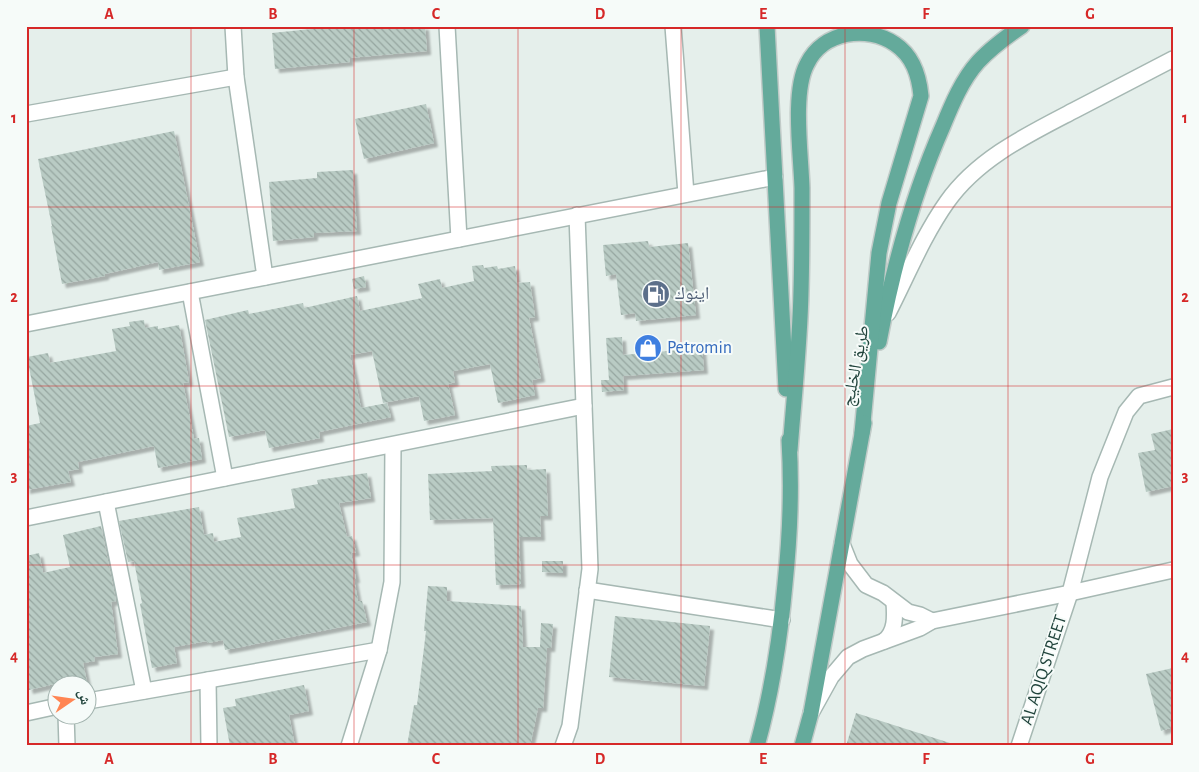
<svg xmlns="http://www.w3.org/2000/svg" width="1199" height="772" viewBox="0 0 1199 772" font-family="'Alegreya Sans','Noto Naskh Arabic',sans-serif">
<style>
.building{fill:url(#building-back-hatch);filter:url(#shadow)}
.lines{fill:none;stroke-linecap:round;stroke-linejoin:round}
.minor-casing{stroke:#a6b8b3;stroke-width:18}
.major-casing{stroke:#c1cbc8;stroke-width:18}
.minor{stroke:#fff;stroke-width:15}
.major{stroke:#64aa9b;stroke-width:15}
.grid{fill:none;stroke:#d62828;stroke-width:1;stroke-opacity:0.55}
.labels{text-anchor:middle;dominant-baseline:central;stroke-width:4;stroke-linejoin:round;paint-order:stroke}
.service-label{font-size:18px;fill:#4e5e75;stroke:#f6fbf9;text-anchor:start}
.shop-label{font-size:18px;fill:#366cbe;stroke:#f6fbf9;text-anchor:start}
.street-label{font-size:18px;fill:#21443c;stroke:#f6fbf9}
.neatline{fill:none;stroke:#d62828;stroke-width:2}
.grid-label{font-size:16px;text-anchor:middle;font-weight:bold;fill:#d62828}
</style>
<defs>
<pattern id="building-back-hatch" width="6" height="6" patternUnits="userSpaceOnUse" patternTransform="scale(1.25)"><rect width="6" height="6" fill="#b9cbc4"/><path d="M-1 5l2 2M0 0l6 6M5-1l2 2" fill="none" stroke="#96a6a0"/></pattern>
<filter id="shadow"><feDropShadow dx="4" dy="4" stdDeviation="1" flood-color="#0004"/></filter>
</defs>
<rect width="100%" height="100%" fill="#e5efeb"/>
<g class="building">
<polygon points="341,26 425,26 427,51 349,58 350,62 275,69 272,33"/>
<polygon points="426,104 434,143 364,159 355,119"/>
<polygon points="174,131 200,262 159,270 158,262 105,274 105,276 62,284 51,226 52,226 38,159"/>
<polygon points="353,170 357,231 314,233 314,237 273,241 269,182 317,178 317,172"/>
<polygon points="648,241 649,247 688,243 696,315 636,321 635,313 621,315 616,274 606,276 603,245"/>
<polygon points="483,265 484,268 497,266 498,269 515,266 517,283 530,282 535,317 529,318 541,378 532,380 535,395 498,403 490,364 453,371 455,382 448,384 455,415 424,421 419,396 383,403 372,351 350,355 361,408 387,403 391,417 319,432 320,438 269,448 265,430 229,437 205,320 248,310 249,314 303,303 304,308 357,296 360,311 422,298 418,284 440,279 442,288 474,281 472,266"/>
<polygon points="364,276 366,287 354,289 352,279"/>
<polygon points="144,320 145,328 158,326 158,329 179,325 189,382 183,383 194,439 199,438 202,459 158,468 154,446 78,462 79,469 68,471 71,482 26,490 26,426 40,423 27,357 48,353 50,363 116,351 112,329 130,326 129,322"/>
<polygon points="622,337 623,355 702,348 704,370 623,376 624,390 602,392 601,380 609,380 606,338"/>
<polygon points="1173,429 1173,486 1146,492 1138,453 1155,450 1151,434"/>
<polygon points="527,465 527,470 546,469 548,516 540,516 541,537 519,537 521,584 496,585 493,518 430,520 428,474 492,471 491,466"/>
<polygon points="367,473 371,498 339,503 347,537 352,536 356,552 351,553 356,579 354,579 358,601 362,601 367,622 225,650 223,640 208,643 207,641 174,647 177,663 152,668 140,604 142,603 134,561 128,562 119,521 199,507 204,535 213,533 214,542 241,537 237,518 295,508 291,489 318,484 317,480"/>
<polygon points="101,526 116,601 111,602 118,654 94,657 95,661 83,663 87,682 69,684 67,681 29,690 26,678 26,556 39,553 43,573 70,567 63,535"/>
<polygon points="542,561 563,561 563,573 542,572"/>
<polygon points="428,586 447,587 447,601 521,606 523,647 540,647 541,623 553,624 551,648 547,648 543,708 538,708 530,746 407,746 414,705 417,705 426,631 424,631"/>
<polygon points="615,616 710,626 704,686 609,677"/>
<polygon points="1173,668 1173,727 1161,731 1146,674"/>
<polygon points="304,685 309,711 289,715 295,746 230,746 223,708 236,706 235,699"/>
<polygon points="856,713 950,743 950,746 846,746"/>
</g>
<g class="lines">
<g class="minor-casing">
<g id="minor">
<polyline points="233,26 236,77 265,277"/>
<polyline points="447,26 459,239"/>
<polyline points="673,26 686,194"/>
<polyline points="26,114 236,77"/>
<polyline points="190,292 225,478"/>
<path d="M888 313C907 276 923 236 947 202 978 158 1029 134 1075 110 1108 93 1140 76 1173 59"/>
<polyline points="26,324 775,177"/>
<polyline points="106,502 144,691"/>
<polyline points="26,518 584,406"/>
<polyline points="842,544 850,564 866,585 883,593 908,612 920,615 932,621"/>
<polyline points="587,590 782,620"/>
<path d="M884 641C896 632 895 616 894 602"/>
<polyline points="208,680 209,746"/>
<polyline points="88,701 379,650"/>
<polyline points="26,713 58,706"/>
<polyline points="811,713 831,677 848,657 863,649 920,628 932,621 1070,593 1173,570"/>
<polyline points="66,714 67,746"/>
<polyline points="349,746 379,650 392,582 393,445"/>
<polyline points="563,746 570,726 590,569 577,215"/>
<polyline points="1019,746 1070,593 1100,477 1126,412 1139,396 1173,387"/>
</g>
</g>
<g class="major-casing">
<g id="major">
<polyline points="767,26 786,389"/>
<path d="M879 342C893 268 913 194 943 126 952 104 962 80 978 62 991 48 1006 37 1022 26"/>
<path d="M790 450C794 397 800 343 801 291 802 256 802 222 802 188 801 155 792 92 807 64 823 31 867 25 895 44 913 56 919 75 921 96L889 203 879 253 862 433"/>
<path d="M757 746C772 692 780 640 785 584 790 536 792 488 789 440"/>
<polyline points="802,746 811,713 864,423"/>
</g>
</g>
<use href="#minor" class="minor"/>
<use href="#major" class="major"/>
</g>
<path class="grid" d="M191 26V746M354 26V746M518 26V746M681 26V746M845 26V746M1008 26V746M26 207H1173M26 386H1173M26 565H1173"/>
<defs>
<g id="fuel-disc" transform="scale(1.4375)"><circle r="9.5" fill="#5c6f8a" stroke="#f6fbf9"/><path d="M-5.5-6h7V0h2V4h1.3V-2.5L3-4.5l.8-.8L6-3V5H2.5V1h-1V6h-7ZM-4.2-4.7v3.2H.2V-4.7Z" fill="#fff"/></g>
<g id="shop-disc" transform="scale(1.4375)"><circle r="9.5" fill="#3f7fe0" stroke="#f6fbf9"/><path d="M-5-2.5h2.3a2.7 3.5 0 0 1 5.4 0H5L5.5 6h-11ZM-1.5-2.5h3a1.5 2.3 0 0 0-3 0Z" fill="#fff"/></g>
</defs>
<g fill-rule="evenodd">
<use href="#fuel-disc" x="656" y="294"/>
<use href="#shop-disc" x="648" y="348"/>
</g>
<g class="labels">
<g class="service-label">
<text x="675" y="294">اينوك</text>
</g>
<g class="shop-label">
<text x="667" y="348">Petromin</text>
</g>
<g class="street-label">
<text transform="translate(856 366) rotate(-79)">طريق الخليج</text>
<text transform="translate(1044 670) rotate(-72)">AL AQIQ STREET</text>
</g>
</g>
<rect width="1199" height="772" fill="none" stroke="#f6fbf9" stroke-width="55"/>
<g transform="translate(72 700) rotate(77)"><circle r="24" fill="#f6fbf9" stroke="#a1b2ad"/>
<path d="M0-4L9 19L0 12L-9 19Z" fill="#ff8553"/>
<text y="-8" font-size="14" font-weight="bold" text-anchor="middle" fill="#21443c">ش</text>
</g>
<rect x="28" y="28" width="1144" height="716" class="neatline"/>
<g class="grid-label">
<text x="109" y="19">A</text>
<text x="273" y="19">B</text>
<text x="436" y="19">C</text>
<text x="600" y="19">D</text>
<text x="763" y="19">E</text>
<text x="926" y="19">F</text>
<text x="1090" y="19">G</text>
<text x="14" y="123">1</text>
<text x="1185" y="123">1</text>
<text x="14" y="302">2</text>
<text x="1185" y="302">2</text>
<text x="14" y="481">3</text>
<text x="1185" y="481">3</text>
<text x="14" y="661">4</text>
<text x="1185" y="661">4</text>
<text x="109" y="764">A</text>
<text x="273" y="764">B</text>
<text x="436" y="764">C</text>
<text x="600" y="764">D</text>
<text x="763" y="764">E</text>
<text x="926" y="764">F</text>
<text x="1090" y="764">G</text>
</g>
</svg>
